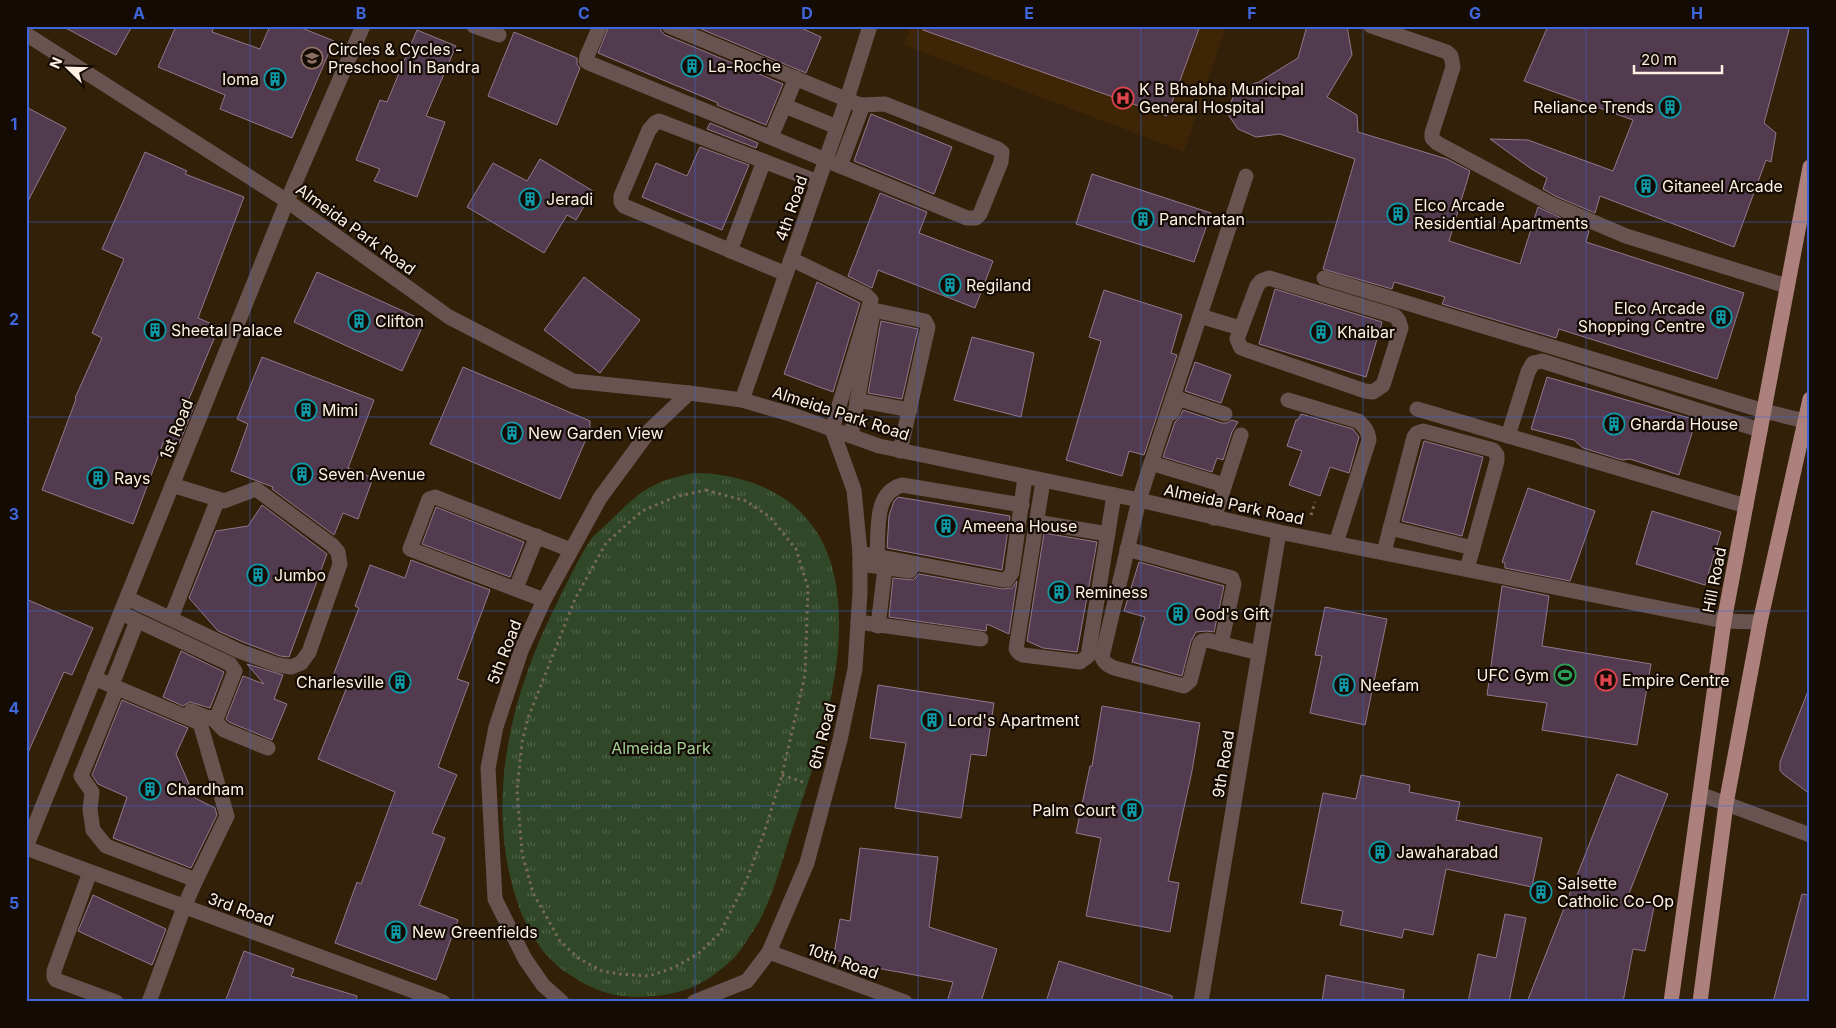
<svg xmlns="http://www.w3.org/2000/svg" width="1836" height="1028" viewBox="0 0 1836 1028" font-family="Inter,sans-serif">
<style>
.built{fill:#3d2506}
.park{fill:url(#park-tufts)}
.building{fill:#523a4f;stroke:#91778d}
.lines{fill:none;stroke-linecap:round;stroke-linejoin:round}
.path{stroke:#7a6a55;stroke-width:3;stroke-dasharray:2.5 4;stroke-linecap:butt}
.minor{stroke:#685351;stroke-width:15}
.major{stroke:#ab807d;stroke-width:15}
.grid{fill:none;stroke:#3f66da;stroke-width:1;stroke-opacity:0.55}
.labels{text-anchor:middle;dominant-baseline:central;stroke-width:4.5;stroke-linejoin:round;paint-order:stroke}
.poi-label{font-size:16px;fill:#fef1e3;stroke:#140c04;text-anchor:start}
.street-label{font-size:16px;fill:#fef1e3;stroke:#140c04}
.park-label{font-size:16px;fill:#a4d197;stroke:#140c04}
.neatline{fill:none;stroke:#3f66da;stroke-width:2}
.grid-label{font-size:16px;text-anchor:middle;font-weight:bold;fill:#3f66da}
</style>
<defs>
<pattern id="park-tufts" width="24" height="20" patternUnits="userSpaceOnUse" patternTransform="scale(1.25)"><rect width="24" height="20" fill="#304728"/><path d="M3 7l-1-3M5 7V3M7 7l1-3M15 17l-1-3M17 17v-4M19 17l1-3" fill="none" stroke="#4f6247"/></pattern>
</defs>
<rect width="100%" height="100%" fill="#332008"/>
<polygon class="built" points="911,26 1226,26 1184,152 904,45"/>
<path class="park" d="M694 473C725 473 759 481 785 499 883 567 824 738 793 827 783 857 775 890 761 918 757 926 751 934 746 942 742 947 739 953 734 958 721 970 705 983 688 989 664 997 631 1000 607 993 593 989 581 982 570 975 544 959 528 932 518 904 483 802 511 692 559 599 568 581 581 553 592 538 598 531 606 525 612 519 641 490 653 481 694 473Z"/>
<g class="building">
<polygon points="62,26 132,26 116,55"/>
<polygon points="176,26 214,26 212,32 260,49 270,26 297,26 334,41 292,138 220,109 225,95 158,67"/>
<polygon points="609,26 660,26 661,31 665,35 783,84 766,125 717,105 718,103 598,53"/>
<polygon points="694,26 797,26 821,37 806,73"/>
<polygon points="923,26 1200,26 1167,116 923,30"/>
<polygon points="1307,26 1347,26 1352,55 1327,97 1357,115 1358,132 1447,159 1470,171 1449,241 1520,264 1538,207 1589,231 1586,242 1744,293 1717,379 1559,329 1556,338 1442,304 1445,297 1394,282 1392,289 1323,269 1355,159 1280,134 1256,137 1238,129 1227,113 1236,89 1259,82 1298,58"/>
<polygon points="1548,26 1790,26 1764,123 1776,133 1771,162 1766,160 1734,247 1600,196 1595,213 1555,196 1543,189 1547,178 1530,168 1490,139 1528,140 1613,171 1633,120 1524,81"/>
<polygon points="417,30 456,46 426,116 445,122 417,197 374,181 380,169 356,160 380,100 387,102"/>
<polygon points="514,32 577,58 577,64 580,68 557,125 488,96"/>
<polygon points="26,107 66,128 26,205"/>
<polygon points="871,114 952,147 934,194 854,161"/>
<polygon points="710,123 758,143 756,148 707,129"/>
<polygon points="700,147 749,165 722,230 642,197 656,163 687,176"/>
<polygon points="145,152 187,171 185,174 244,197 198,318 219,327 188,401 195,404 179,444 165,438 133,524 42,490 76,399 75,398 102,338 92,333 124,259 102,249"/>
<polygon points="540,159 593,191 576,220 567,215 544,253 467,207 493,163 527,181"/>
<polygon points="1092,174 1211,213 1194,262 1076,224"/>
<polygon points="880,193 927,212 919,233 993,261 975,308 878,270 872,288 848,276"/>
<polygon points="317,272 425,321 402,371 294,322"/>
<polygon points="584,277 640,320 600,373 544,330"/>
<polygon points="817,282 860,303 833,392 784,374"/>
<polygon points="1275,289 1382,322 1366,377 1259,344"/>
<polygon points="1104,290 1182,315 1171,353 1177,355 1144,455 1129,451 1122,476 1066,460 1101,341 1089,337"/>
<polygon points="881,321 918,329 902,399 868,393"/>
<polygon points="972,337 1034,353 1021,417 954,400"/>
<polygon points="262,357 374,400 348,468 373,478 358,519 343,513 334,535 272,489 273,487 231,471 248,424 237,419"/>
<polygon points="1195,362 1231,375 1221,403 1185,391"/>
<polygon points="463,367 590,421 590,430 560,499 430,444"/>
<polygon points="1547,377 1696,420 1679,475 1630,459 1622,460 1583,448 1574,440 1531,429"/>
<polygon points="1183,410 1222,423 1227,423 1232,420 1238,422 1232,432 1223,460 1217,458 1212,472 1163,457 1175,422 1180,417"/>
<polygon points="1301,414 1353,429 1359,437 1349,473 1330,467 1320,496 1289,485 1302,451 1287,446 1296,420 1298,420"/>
<polygon points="1424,441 1483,457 1462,536 1402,521"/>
<polygon points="1528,488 1595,511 1570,581 1505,568 1505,563 1502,562"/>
<polygon points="898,497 1010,516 1002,570 887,548 889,516 894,501"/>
<polygon points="262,505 327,554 289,657 280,656 243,642 218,631 189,598 216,531 248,526"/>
<polygon points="436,507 524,542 510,577 422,544"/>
<polygon points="1652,511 1721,532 1705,585 1636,564"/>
<polygon points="1044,533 1097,542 1077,652 1043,648 1027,641"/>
<polygon points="411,560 490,590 457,679 469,683 438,767 457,775 432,833 445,838 419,905 458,920 436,980 335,943 357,882 361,884 395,792 318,759 347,687 331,681 359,608 355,606 370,565 405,578"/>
<polygon points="1139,562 1224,586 1214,632 1206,631 1196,632 1191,641 1182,676 1132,662 1145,617 1124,611"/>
<polygon points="919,574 1003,589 1012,588 1017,581 1009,634 987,624 986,631 889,617 893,578 913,580"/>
<polygon points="1502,586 1549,596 1542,646 1651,664 1637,745 1542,730 1547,703 1487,695"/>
<polygon points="26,599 93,628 72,675 64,672 26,757"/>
<polygon points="1325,607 1387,619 1365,725 1310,713 1322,656 1315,655"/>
<polygon points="181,651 224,672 210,708 190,702 183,706 163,697"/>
<polygon points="247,664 283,675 274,699 287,704 272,740 229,722 226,719 243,676 264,684"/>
<polygon points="878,685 994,703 986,756 971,754 961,818 895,808 906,743 870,738"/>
<polygon points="1808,691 1810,691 1810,794 1783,774 1780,770 1780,762"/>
<polygon points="122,700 188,728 176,754 195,798 215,808 217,815 191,868 113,838 127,797 98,784 92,775"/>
<polygon points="1102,706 1200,723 1192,771 1168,881 1179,883 1170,932 1086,916 1101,838 1076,833 1090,766 1092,766"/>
<polygon points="1617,774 1668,794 1628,896 1655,902 1645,951 1633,949 1623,1002 1527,1002"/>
<polygon points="1361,775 1410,785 1409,792 1460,802 1456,820 1542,838 1532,887 1446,869 1433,935 1404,929 1402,938 1340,925 1343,911 1301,903 1323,793 1356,799"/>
<polygon points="860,848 938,857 929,927 997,949 981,1002 947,1002 953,982 833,960 840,919 850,921"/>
<polygon points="1802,894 1810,895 1810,1002 1773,1002"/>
<polygon points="93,895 166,929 152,965 78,931"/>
<polygon points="1505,914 1526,918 1509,1002 1468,1002 1478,954 1496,958"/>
<polygon points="244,951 294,969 291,976 357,996 356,1002 225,1002"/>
<polygon points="1059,961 1172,996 1172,1002 1046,1002"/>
<polygon points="1326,975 1404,990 1403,1002 1322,1002"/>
</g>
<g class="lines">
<g class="path">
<polygon points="706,490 746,501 770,517 796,549 808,588 805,675 782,775 765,830 747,879 720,933 698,954 673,968 649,976 619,974 602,971 578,958 560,941 533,893 522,853 517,790 522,742 528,718 575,599 606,543 642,511 675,497"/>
<polyline points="1311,515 1315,502"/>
<polyline points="782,775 806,783"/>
</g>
<g class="minor">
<polyline points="474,26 499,35"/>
<polyline points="600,26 587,56 586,61 589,63 967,218 976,218 980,214 1001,162 1002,152 998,149 885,104 860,105 669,26"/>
<polyline points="1371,26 1447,52 1451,56 1453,67 1432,133 1432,138 1437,143 1551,204 1626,236 1787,286"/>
<polyline points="26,34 287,201 449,317 573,381 689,393"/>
<polyline points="785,106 837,127"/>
<polyline points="771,137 796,78"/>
<polyline points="840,166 863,105"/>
<path d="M1246 176 1139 500 1102 657C1104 663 1108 665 1114 668L1184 686 1190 681 1200 643 1202 641 1207 640 1259 653"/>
<polyline points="730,251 764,161"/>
<polyline points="791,259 866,295 871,300 832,429"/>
<polyline points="786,274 624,206 621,202 621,196 649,130 655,123 659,121 818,182"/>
<polygon points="1269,278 1395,316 1399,321 1401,328 1383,385 1373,392 1365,391 1241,348 1237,339 1257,286 1261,281"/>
<polyline points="1324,278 1764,411 1805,421"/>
<polyline points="1200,316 1240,328"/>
<polyline points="742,400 847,99 870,26"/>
<polyline points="857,400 910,410"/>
<path d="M1288 400 1358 421C1365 427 1368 431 1369 440L1336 543"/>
<polyline points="1417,409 1746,506"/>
<polyline points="1172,413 1177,401 1180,399 1225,414"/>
<polyline points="851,436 873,313 878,311 925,321 928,327 900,451"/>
<polyline points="1508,436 1528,372 1533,363 1542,361 1760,430"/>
<polyline points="1151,463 1224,485"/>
<polyline points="1043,481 1016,649 1019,653 1023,655 1080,662 1088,656 1114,495"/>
<polyline points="1214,518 1241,435"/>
<polyline points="1036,522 1108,534"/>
<polyline points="1390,528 1473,548"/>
<polyline points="1127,549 1232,578 1234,584 1221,644"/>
<polyline points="1384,552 1414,437 1417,433 1423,431 1493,450 1497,455 1497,461 1467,569"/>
<polyline points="860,553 1003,580 1007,580 1012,572 1025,477"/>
<path d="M877 555C879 531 873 493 902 485L1022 505"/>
<polyline points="860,564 910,571"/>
<polyline points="516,588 537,536"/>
<polyline points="127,598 239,651 278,665 291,667 301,663 309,652 340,564 338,552 332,545 256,489 224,501 172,485"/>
<polyline points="544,600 410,549 429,499 435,497 571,550"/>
<polyline points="121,613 230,664 235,671 217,717 208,718 191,711"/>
<polyline points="171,618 218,499"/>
<polyline points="858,622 981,639"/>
<polyline points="878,626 885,568"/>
<polyline points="115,677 137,621"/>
<polyline points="94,678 200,723 227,816 196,880 106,846 93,830 90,810 92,792 81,776 117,688"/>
<polyline points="212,718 224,730 268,748"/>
<polyline points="1700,794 1810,835"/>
<polyline points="26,847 287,201 363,26"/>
<polyline points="26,848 443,1002"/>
<polyline points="90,872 54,971 54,977 56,980 116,1002"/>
<polyline points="769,952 905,1002"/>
<polyline points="149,1002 184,907 196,880"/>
<polyline points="562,1002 543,985 525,959 495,899 488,768 496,727 521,651 544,600 600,498 650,430 689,393 742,400 790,414 879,446 1139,500 1279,532 1724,621 1760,622"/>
<polyline points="694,1002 747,981 769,952 807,863 840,740 855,669 860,593 860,553 854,490 832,429"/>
<polyline points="1201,1002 1279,532"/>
</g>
<g class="major">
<polyline points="1671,1002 1724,621 1810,167"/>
<polyline points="1700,1002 1726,804 1760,622 1810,399"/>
</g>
</g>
<path class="grid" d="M250 26V1002M473 26V1002M695 26V1002M918 26V1002M1141 26V1002M1363 26V1002M1586 26V1002M26 222H1810M26 417H1810M26 611H1810M26 806H1810"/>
<defs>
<g id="school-ring" transform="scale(1.125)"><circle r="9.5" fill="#140c04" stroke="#8d6e63" stroke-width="1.5"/><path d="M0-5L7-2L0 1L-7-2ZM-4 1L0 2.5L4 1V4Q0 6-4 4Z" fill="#8d6e63"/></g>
<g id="building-ring" transform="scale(1.125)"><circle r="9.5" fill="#140c04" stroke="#0f9aa8" stroke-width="1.5"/><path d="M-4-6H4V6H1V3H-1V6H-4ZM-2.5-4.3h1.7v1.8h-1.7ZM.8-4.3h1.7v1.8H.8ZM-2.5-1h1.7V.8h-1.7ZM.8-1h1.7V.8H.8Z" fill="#0f9aa8"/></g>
<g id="hospital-ring" transform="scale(1.125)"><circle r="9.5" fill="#140c04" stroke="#e0444e" stroke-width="1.5"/><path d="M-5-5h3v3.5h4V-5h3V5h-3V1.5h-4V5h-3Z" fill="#e0444e"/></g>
<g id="stadium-ring" transform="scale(1.125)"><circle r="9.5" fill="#140c04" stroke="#2e9e5b" stroke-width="1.5"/><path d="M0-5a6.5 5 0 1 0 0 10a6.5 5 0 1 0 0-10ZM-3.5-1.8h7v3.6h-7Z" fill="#2e9e5b"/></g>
</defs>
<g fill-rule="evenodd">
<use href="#school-ring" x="312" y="58"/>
<use href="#building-ring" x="692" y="66"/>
<use href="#building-ring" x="275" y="79"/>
<use href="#hospital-ring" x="1123" y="98"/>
<use href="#building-ring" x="1670" y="107"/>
<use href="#building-ring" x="1646" y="186"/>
<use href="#building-ring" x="530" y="199"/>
<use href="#building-ring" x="1398" y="214"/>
<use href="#building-ring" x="1143" y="219"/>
<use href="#building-ring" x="950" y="285"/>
<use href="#building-ring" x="1721" y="317"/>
<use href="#building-ring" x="359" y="321"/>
<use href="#building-ring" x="155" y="330"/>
<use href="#building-ring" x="1321" y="332"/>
<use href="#building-ring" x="306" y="410"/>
<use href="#building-ring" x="1614" y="424"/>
<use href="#building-ring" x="512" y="433"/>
<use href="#building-ring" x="302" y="474"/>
<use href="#building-ring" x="98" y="478"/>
<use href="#building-ring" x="946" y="526"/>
<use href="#building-ring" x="258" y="575"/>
<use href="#building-ring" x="1059" y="592"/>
<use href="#building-ring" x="1178" y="614"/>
<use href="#stadium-ring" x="1565" y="675"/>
<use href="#hospital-ring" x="1606" y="680"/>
<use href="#building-ring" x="400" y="682"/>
<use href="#building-ring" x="1344" y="685"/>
<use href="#building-ring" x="932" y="720"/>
<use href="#building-ring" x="150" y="789"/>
<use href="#building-ring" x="1132" y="810"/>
<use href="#building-ring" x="1380" y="852"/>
<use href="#building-ring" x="1541" y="892"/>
<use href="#building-ring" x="396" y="932"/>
</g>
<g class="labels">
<g class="poi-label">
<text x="328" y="49">Circles &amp; Cycles -<tspan x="328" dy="18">Preschool In Bandra</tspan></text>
<text x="708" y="66">La-Roche</text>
<text x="259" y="79" text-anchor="end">Ioma</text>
<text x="1139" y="89">K B Bhabha Municipal<tspan x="1139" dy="18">General Hospital</tspan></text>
<text x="1654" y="107" text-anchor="end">Reliance Trends</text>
<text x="1662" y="186">Gitaneel Arcade</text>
<text x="546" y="199">Jeradi</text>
<text x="1414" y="205">Elco Arcade<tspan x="1414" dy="18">Residential Apartments</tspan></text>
<text x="1159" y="219">Panchratan</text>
<text x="966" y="285">Regiland</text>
<text x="1705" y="308" text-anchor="end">Elco Arcade<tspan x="1705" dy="18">Shopping Centre</tspan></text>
<text x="375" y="321">Clifton</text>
<text x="171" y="330">Sheetal Palace</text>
<text x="1337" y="332">Khaibar</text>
<text x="322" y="410">Mimi</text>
<text x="1630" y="424">Gharda House</text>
<text x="528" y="433">New Garden View</text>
<text x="318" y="474">Seven Avenue</text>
<text x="114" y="478">Rays</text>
<text x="962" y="526">Ameena House</text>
<text x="274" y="575">Jumbo</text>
<text x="1075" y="592">Reminess</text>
<text x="1194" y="614">God's Gift</text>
<text x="1549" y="675" text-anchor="end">UFC Gym</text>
<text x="1622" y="680">Empire Centre</text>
<text x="384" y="682" text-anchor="end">Charlesville</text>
<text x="1360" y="685">Neefam</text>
<text x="948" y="720">Lord's Apartment</text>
<text x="166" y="789">Chardham</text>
<text x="1116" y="810" text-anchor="end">Palm Court</text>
<text x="1396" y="852">Jawaharabad</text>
<text x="1557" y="883">Salsette<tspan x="1557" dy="18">Catholic Co-Op</tspan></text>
<text x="412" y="932">New Greenfields</text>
</g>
<g class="street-label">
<text transform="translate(791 208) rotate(-71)">4th Road</text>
<text transform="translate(356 229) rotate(36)">Almeida Park Road</text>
<text transform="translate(841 413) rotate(18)">Almeida Park Road</text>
<text transform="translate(176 429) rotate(-68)">1st Road</text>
<text transform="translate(1234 504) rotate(12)">Almeida Park Road</text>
<text transform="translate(1714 580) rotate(-79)">Hill Road</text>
<text transform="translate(504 652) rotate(-69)">5th Road</text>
<text transform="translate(822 736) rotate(-76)">6th Road</text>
<text transform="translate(1223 764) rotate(-81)">9th Road</text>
<text transform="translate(241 909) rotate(20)">3rd Road</text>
<text transform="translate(843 961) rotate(20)">10th Road</text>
</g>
<g class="park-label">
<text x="661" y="748">Almeida Park</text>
</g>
</g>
<rect width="1836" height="1028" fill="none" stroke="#140c04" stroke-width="55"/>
<g transform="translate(68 68) rotate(293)" stroke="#140c04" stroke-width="4" paint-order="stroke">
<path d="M0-4L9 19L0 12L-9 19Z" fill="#fef1e3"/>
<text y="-8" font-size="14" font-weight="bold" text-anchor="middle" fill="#fef1e3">N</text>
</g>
<path d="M1634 65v8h88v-8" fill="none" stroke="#fef1e3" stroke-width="2.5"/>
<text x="1641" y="65" font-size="15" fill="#fef1e3" stroke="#140c04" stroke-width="4" paint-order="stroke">20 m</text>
<rect x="28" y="28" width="1780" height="972" class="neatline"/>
<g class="grid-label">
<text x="139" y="19">A</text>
<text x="361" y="19">B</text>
<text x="584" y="19">C</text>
<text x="807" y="19">D</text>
<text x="1029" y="19">E</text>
<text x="1252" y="19">F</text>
<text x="1475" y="19">G</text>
<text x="1697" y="19">H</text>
<text x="14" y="130">1</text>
<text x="14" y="325">2</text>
<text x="14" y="520">3</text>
<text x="14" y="714">4</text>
<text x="14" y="909">5</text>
</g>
</svg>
